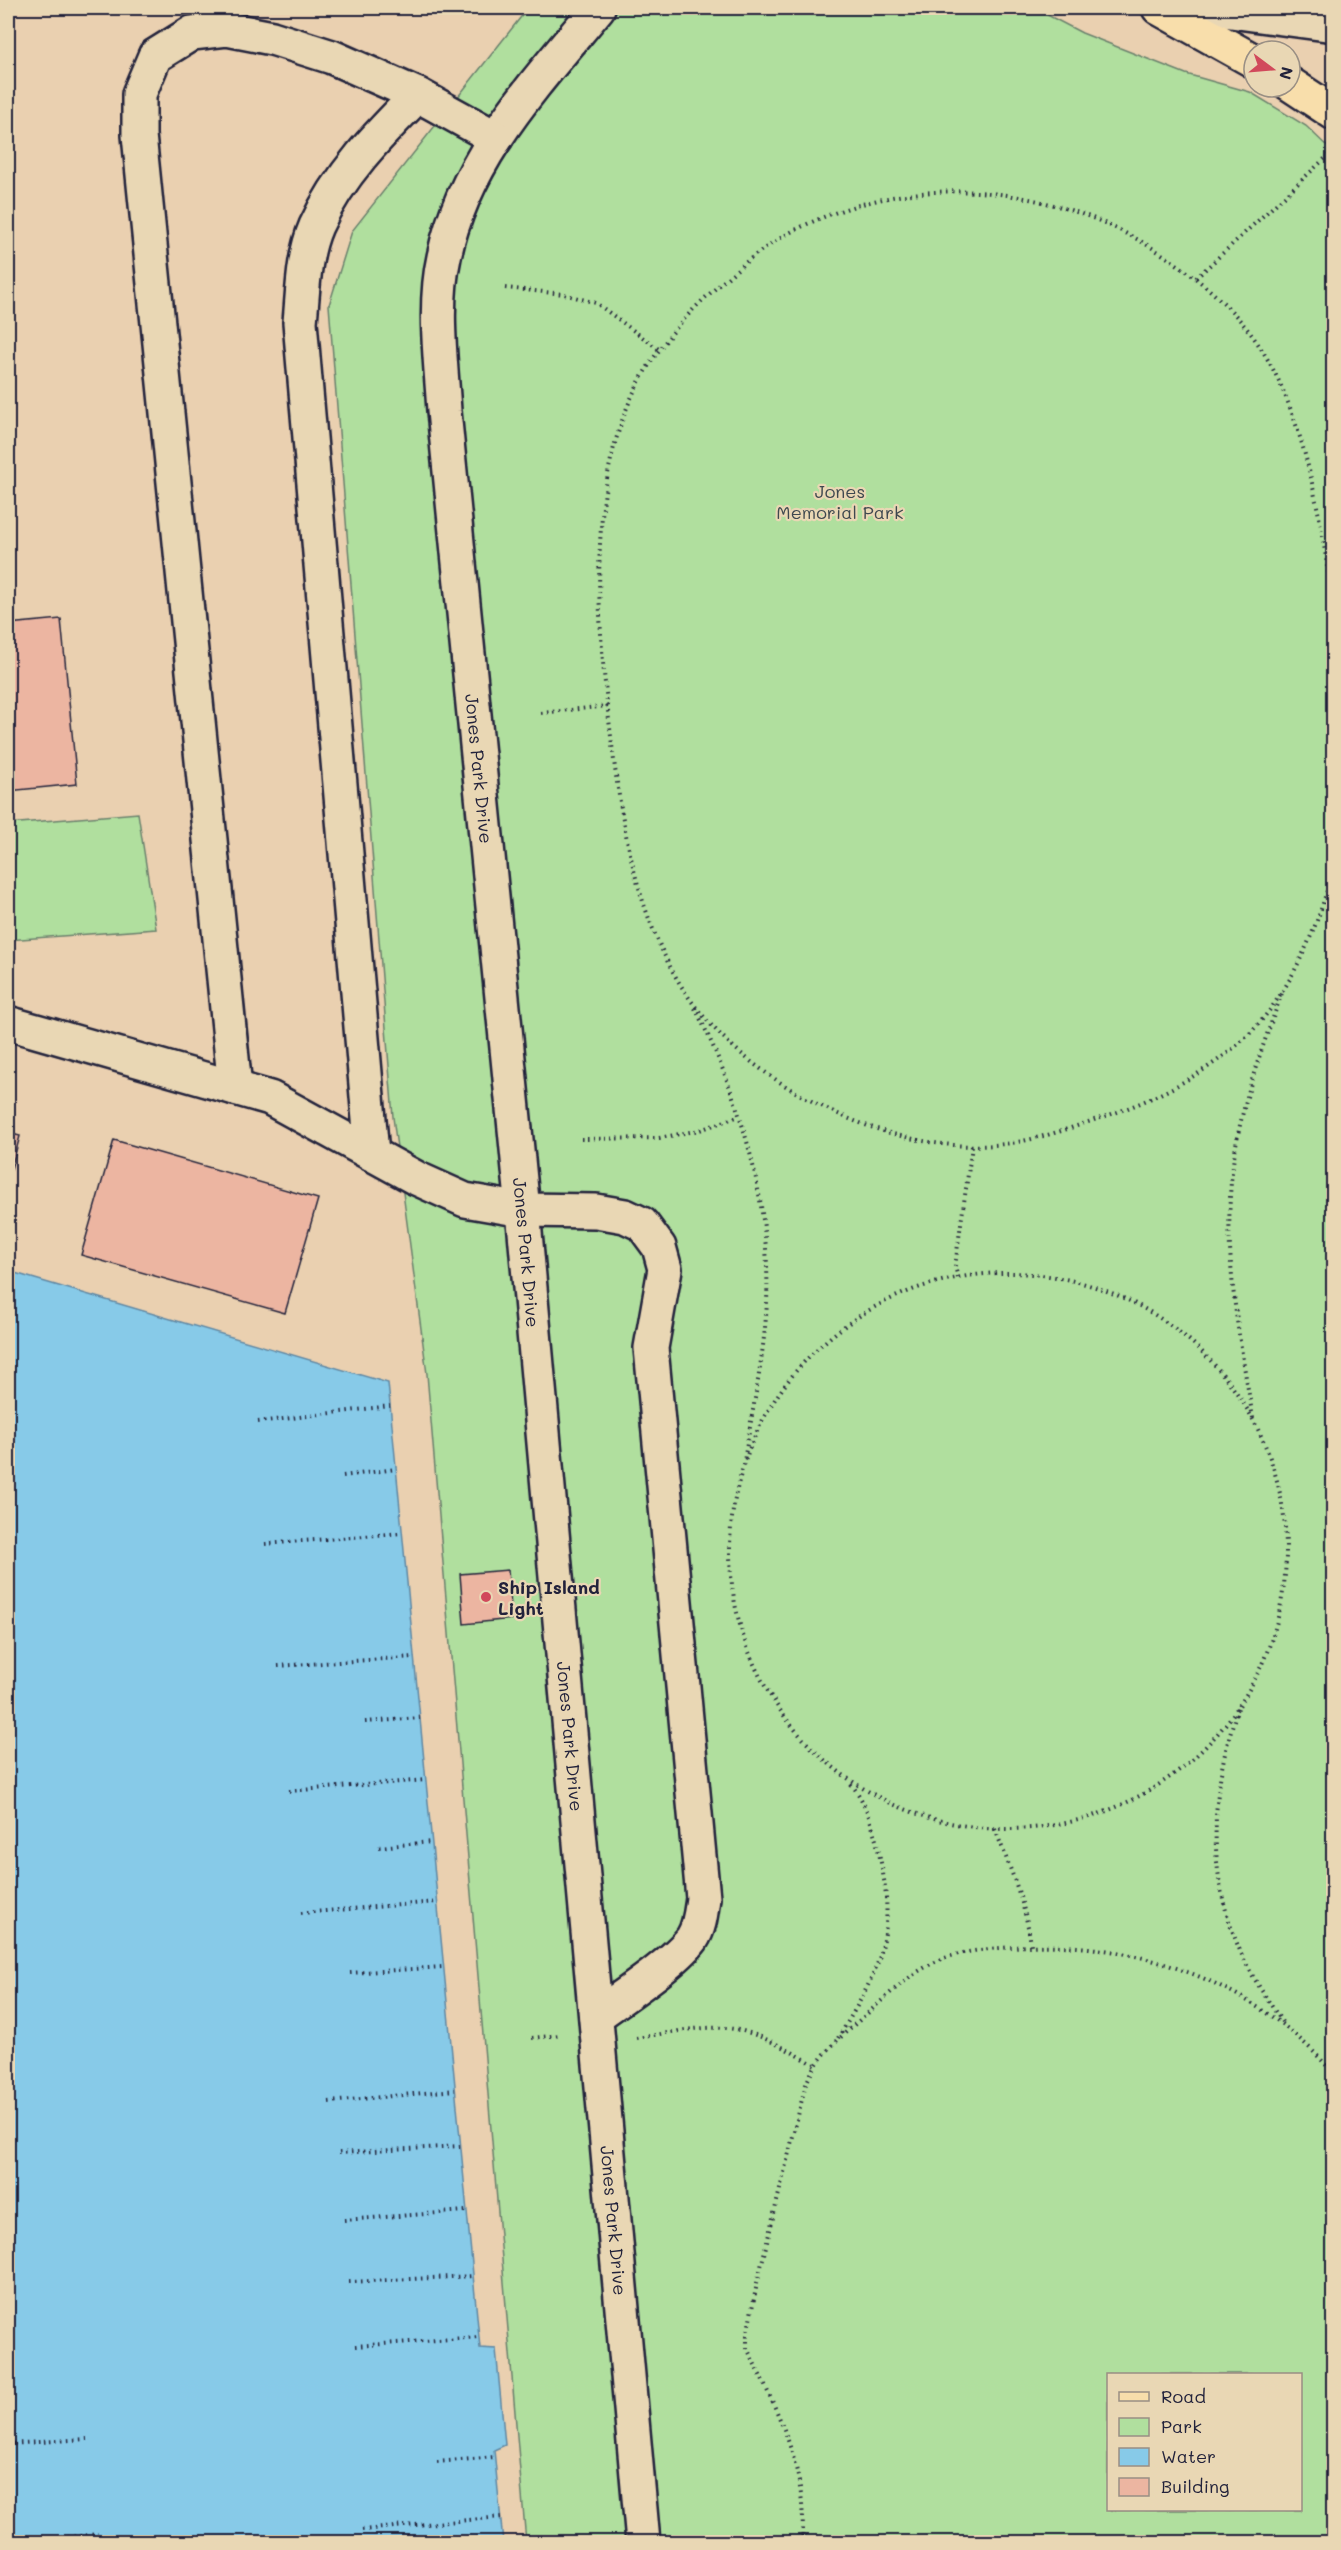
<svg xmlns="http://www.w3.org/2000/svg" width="1341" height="2550" viewBox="0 0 1341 2550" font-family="Mali,sans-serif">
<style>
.green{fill:#b0df9e;stroke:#69806c;stroke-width:1.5;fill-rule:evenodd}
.water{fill:#87cae8;stroke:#5f87a3;stroke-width:1.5}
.building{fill:#ecb5a1;stroke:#22223b;stroke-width:1.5}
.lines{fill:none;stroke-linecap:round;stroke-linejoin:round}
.minor-casing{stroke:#22223b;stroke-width:38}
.major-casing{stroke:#22223b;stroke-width:38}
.path{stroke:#22223b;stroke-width:4;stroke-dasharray:1.5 4.5;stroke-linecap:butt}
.minor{stroke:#e9d7b4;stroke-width:33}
.major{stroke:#f8deab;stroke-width:33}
.poi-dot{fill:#d1495b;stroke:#e9d7b4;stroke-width:2}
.labels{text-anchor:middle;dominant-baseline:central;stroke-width:4.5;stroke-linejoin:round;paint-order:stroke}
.park-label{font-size:18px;fill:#3e484f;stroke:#e9d7b4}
.street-label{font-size:18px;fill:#22223b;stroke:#e9d7b4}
.poi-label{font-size:18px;font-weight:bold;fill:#22223b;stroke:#e9d7b4;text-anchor:start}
</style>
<rect width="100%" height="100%" fill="#ead0b0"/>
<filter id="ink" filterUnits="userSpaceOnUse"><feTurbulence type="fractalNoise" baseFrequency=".0167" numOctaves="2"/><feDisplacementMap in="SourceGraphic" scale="12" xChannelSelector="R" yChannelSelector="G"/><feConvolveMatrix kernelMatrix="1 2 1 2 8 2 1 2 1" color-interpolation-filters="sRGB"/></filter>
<g filter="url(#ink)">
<g class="green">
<path d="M528 8H1034L1082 33 1186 74 1250 92 1306 126 1333 152V2542H526L427 1374 393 1117 329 305 352 231ZM1108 2374H1300V2510H1108Z"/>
<polygon points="138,813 156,929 8,940 8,824"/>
</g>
<polygon class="water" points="8,1271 388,1383 480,2348 496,2349 505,2445 494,2450 503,2542 8,2542"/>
<g class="building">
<polygon points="61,619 77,784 8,791 8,624"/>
<polygon points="8,1133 20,1136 8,1180"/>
<polygon points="114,1140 318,1199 285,1313 81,1255"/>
<polygon points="508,1570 512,1619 464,1624 460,1574"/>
</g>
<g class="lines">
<g class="minor-casing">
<g id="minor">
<path id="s1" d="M598 8C536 83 464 159 444 257 433 306 441 362 444 411L523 1210 643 2542"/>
<polyline points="1209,8 1334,25"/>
<path d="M8 1023 270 1098 416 1178 465 1200 523 1210 596 1211 625 1216 642 1224 659 1247 665 1269 651 1348 703 1898C701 1912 700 1927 692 1939 674 1963 622 1997 596 2016"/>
<polyline points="235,1088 139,135 139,94 155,56 192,33 227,29 272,38 332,57 418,95 496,138"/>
<path d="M372 1154 300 322C303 291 303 256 316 226 339 175 379 134 418 95"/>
</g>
</g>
<g class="major-casing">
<g id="major">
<polyline points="1159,8 1254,61"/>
<polyline points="1290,84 1334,113"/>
</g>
</g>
<g class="path">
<polyline points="1196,278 1332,152"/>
<polyline points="505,288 564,294 596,303 660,350"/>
<path d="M1334 614C1323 531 1307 421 1262 350 1243 319 1214 292 1185 270 1070 185 926 165 797 229 767 244 741 265 716 288 686 314 657 348 638 384 586 483 597 621 610 728 620 813 633 903 677 979 733 1077 882 1155 994 1145 1035 1142 1076 1126 1115 1113 1161 1096 1208 1072 1244 1039 1290 996 1320 924 1334 864"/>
<polyline points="541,713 608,706"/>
<path d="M695 1008C740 1097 771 1201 767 1302 764 1356 753 1408 744 1461"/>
<polyline points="581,1139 659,1138 700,1130 739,1116"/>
<circle cx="1008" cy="1551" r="278"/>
<polyline points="958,1278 955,1266 972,1146"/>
<path d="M1253 1418C1238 1331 1220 1239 1235 1151 1244 1096 1263 1045 1282 993"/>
<polyline points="258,1422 390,1406"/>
<polyline points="343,1476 396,1469"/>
<polyline points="265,1544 402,1533"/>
<polyline points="278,1666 414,1657"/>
<path d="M1238 1708C1210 1791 1205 1873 1242 1955 1253 1979 1268 2000 1282 2022"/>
<polyline points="365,1722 420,1718"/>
<polyline points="289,1791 426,1780"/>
<path d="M995 1829C1010 1868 1026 1905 1031 1945"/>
<polyline points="379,1847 431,1842"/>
<polyline points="301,1913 437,1902"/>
<polyline points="350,1973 443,1967"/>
<polyline points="532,2038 560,2035"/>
<path d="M636 2038C664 2034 696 2026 725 2028 756 2030 788 2050 815 2065"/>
<path d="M838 2038C882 1966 898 1934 878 1849 873 1826 865 1799 849 1782"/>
<polyline points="329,2102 455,2090"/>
<polyline points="339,2153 460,2146"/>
<polyline points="344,2220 466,2211"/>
<polyline points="349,2282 473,2276"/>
<polyline points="355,2346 479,2337"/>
<polyline points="8,2444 87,2439"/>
<polyline points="437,2462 495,2457"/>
<polyline points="362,2530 501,2517"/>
<polyline points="26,2542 98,2534"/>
<path d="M802 2542C808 2468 778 2413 747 2348V2335L757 2283 805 2087C816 2056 844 2034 869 2012 889 1994 909 1975 933 1963 958 1951 986 1949 1013 1947 1130 1937 1257 1982 1334 2074"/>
</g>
<use href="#minor" class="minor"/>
<use href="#major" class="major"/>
</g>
</g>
<circle class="poi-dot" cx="486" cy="1597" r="6"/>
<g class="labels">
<g class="park-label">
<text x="840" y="491">Jones<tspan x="840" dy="21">Memorial Park</tspan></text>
</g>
<g class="street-label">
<text stroke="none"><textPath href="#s1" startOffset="810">Jones Park Drive</textPath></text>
<text stroke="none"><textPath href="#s1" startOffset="1296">Jones Park Drive</textPath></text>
<text stroke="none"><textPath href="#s1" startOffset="1782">Jones Park Drive</textPath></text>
<text stroke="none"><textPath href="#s1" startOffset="2268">Jones Park Drive</textPath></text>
</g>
<g class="poi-label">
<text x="498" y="1587">Ship Island<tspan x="498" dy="21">Light</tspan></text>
</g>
</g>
<rect width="1341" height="2550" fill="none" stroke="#e9d7b4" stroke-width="30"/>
<rect x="15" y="15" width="1311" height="2520" fill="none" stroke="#22223b" stroke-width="2" filter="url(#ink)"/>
<rect x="1107" y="2373" width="195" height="138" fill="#e9d7b4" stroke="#998f84" stroke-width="1.5"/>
<rect x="1119" y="2392" width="30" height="9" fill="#f8deab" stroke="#998f84" stroke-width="1.5"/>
<text x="1161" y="2403" font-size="18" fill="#22223b">Road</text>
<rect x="1119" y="2418" width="30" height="18" fill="#b0df9e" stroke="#998f84" stroke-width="1.5"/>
<text x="1161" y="2433" font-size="18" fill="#22223b">Park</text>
<rect x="1119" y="2448" width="30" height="18" fill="#87cae8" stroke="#998f84" stroke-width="1.5"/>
<text x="1161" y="2463" font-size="18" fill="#22223b">Water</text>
<rect x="1119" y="2478" width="30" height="18" fill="#ecb5a1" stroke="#998f84" stroke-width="1.5"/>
<text x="1161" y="2493" font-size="18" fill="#22223b">Building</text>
<g transform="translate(1272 69) rotate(106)"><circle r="28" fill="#e9d7b4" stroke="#998f84" stroke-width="1.5"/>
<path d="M0-4.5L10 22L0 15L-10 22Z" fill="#d1495b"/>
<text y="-9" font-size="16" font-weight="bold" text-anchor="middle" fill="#22223b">N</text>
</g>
</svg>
